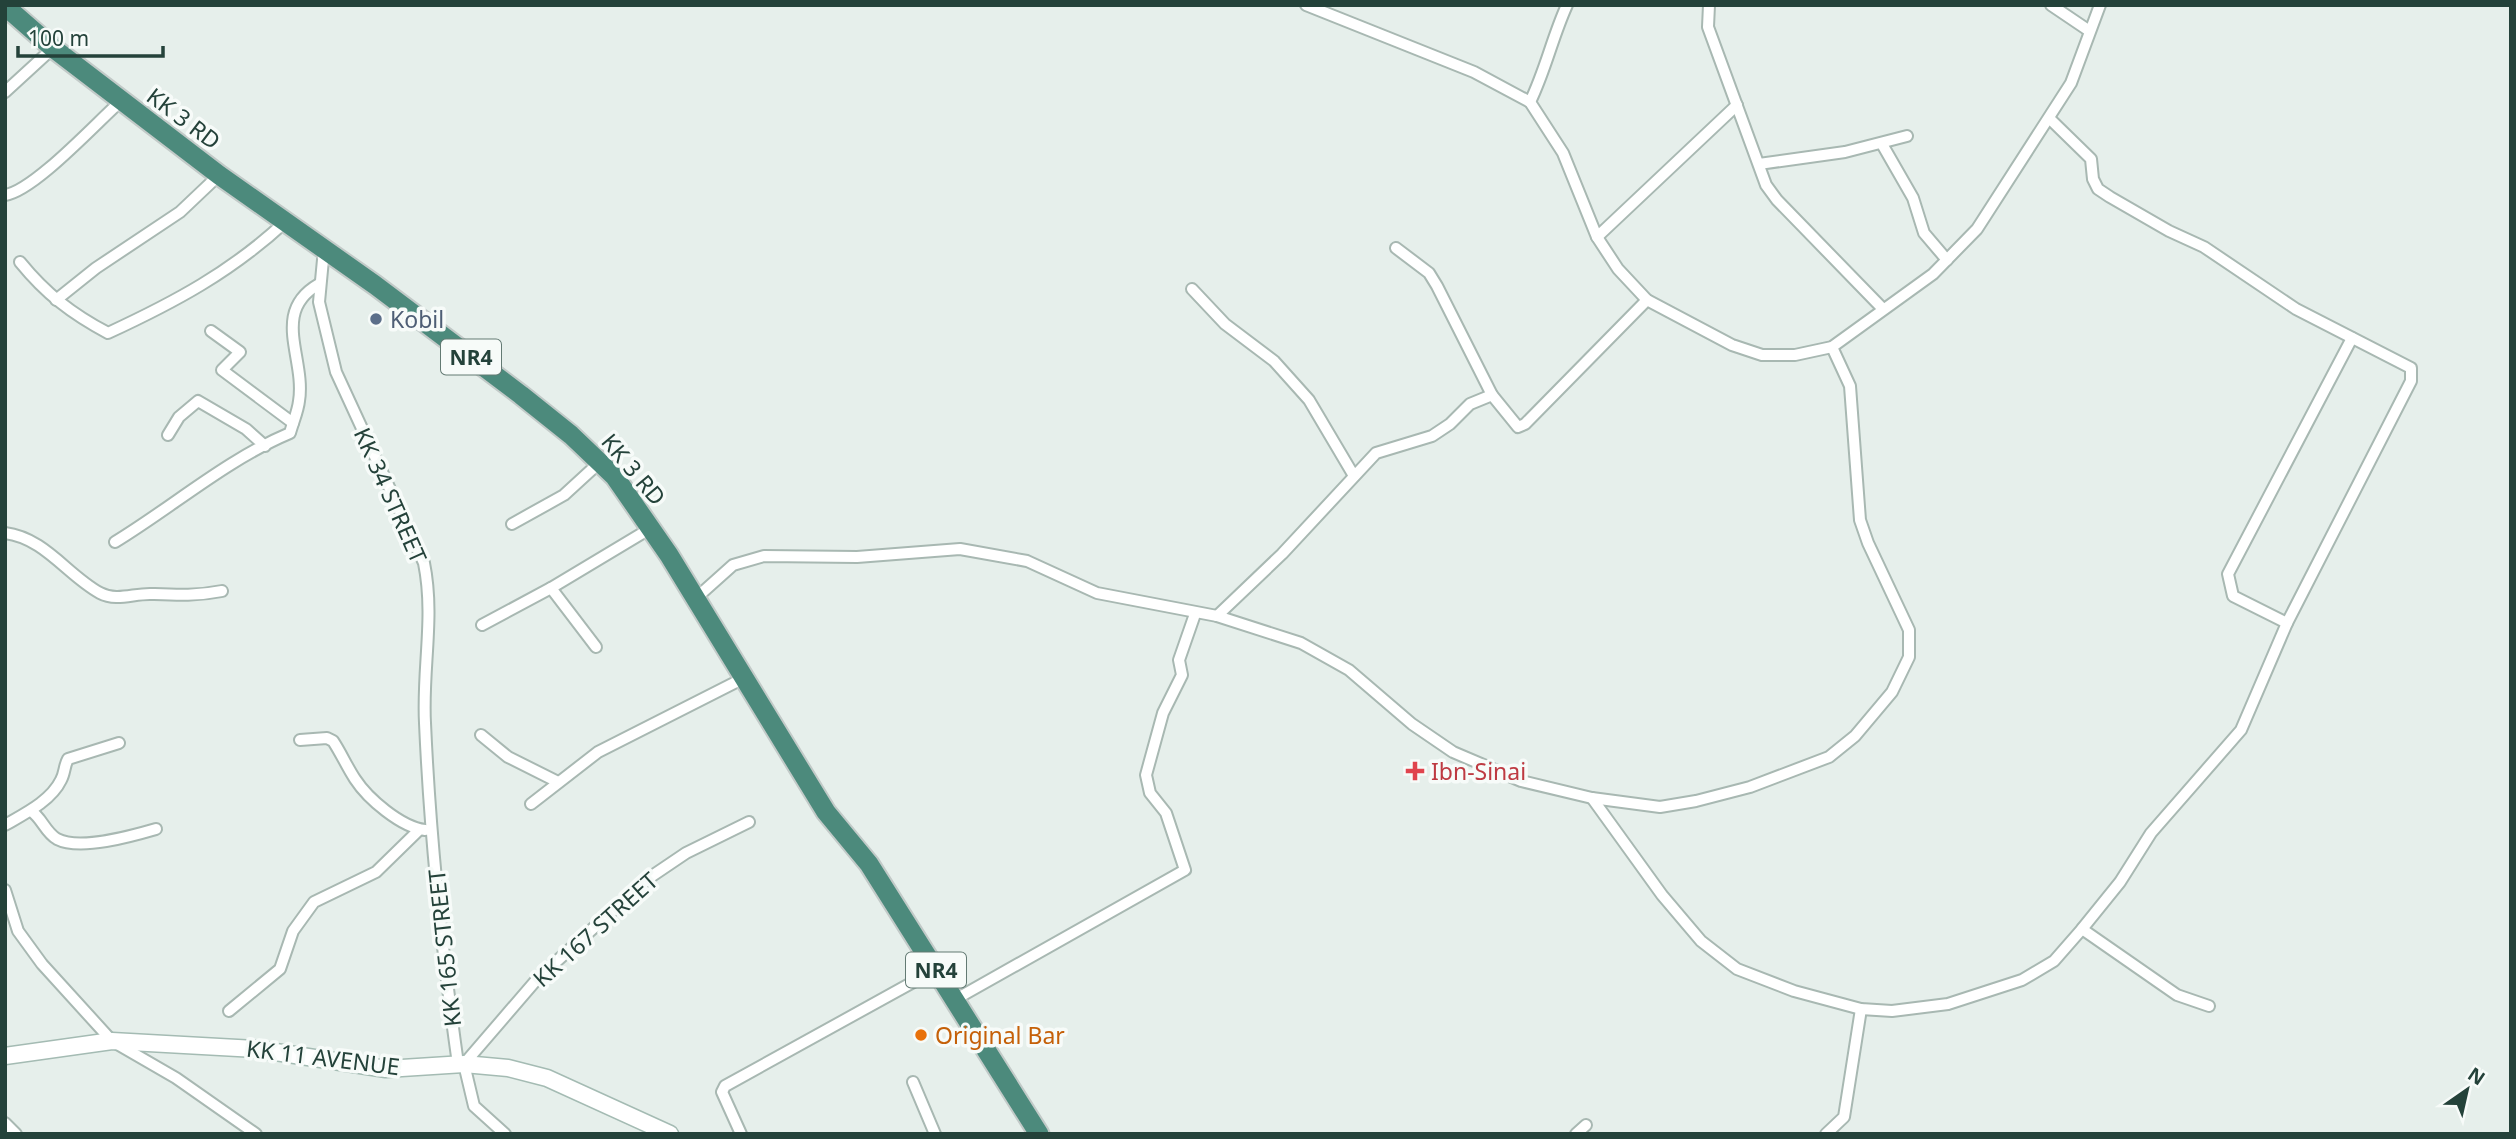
<svg xmlns="http://www.w3.org/2000/svg" width="2516" height="1139" viewBox="0 0 2516 1139" font-family="'Noto Sans',sans-serif">
<style>
.lines{fill:none;stroke-linecap:round;stroke-linejoin:round}
.minor-casing{stroke:#a8b8b2;stroke-width:14}
.secondary-casing{stroke:#a4bbb3;stroke-width:19}
.trunk-casing{stroke:#c2cac8;stroke-width:23}
.minor{stroke:#fff;stroke-width:10}
.secondary{stroke:#fff;stroke-width:16}
.trunk{stroke:#4c8a7c;stroke-width:19}
.service-dot{fill:#5c6f8a;stroke:#f7fbf9;stroke-width:2.5}
.health-dot{fill:#e0444e;stroke:#f7fbf9;stroke-width:2.5}
.food-dot{fill:#e8710a;stroke:#f7fbf9;stroke-width:2.5}
.labels{text-anchor:middle;dominant-baseline:central;stroke-width:7;stroke-linejoin:round;paint-order:stroke}
.shield{fill:#f7fbf9;stroke:#637a73;stroke-width:2}
.shield-label{font-size:21px;font-weight:bold;fill:#24423a}
.street-label{font-size:23px;fill:#24423a;stroke:#f7fbf9}
.service-label{font-size:23px;fill:#4e5e75;stroke:#f7fbf9;text-anchor:start}
.health-label{font-size:23px;fill:#be3a42;stroke:#f7fbf9;text-anchor:start}
.food-label{font-size:23px;fill:#c56008;stroke:#f7fbf9;text-anchor:start}
</style>
<rect width="100%" height="100%" fill="#e6efeb"/>
<g class="lines">
<g class="minor-casing">
<g id="minor">
<polyline points="1306,5 1474,72 1530,102 1563,153 1597,237 1618,269 1647,300 1732,345 1762,355 1795,355 1832,347 1933,274 1977,229 2071,83 2100,5"/>
<polyline points="1709,5 1708,27 1766,185 1777,200 1883,309"/>
<polyline points="2051,5 2088,30"/>
<polyline points="5,92 53,48"/>
<path d="M1530 102C1546 69 1552 38 1567 5"/>
<polyline points="1882,144 1913,198 1924,233 1947,260"/>
<polyline points="1759,164 1845,152 1907,136"/>
<path d="M5 195C34 191 97 122 121 101"/>
<polyline points="1597,237 1737,105"/>
<polyline points="1396,248 1429,273 1437,286 1492,395"/>
<path d="M324 249 319 302 336 372 424 563C435 617 422 669 425 723 430 837 442 951 458 1064"/>
<path d="M20 262C46 294 72 314 108 333 175 302 231 272 285 222"/>
<polyline points="1192,289 1225,324 1274,361 1309,400 1354,476"/>
<polyline points="56,300 96,268 180,212 219,175"/>
<polyline points="211,331 240,352 222,370 293,423"/>
<polyline points="168,435 179,417 198,401 246,429 265,446"/>
<polyline points="512,524 564,495 600,462"/>
<path d="M5 533C45 538 67 575 100 593 117 602 134 593 152 594 177 595 197 596 222 591"/>
<path d="M115 542C174 506 226 460 290 433 293 422 298 411 299 401 306 358 270 312 319 284"/>
<polyline points="695,599 733,565 764,556 857,557 960,549 1027,561 1097,593 1217,616 1301,643 1349,670 1412,724 1453,752 1521,781 1592,798 1660,807 1696,801 1750,787 1829,757 1855,736 1892,692 1909,657 1909,630 1868,543 1860,520 1850,386 1832,347"/>
<polyline points="1217,616 1282,554 1376,453 1432,436 1450,424 1470,404 1492,395 1518,427 1525,424 1647,300"/>
<polyline points="2287,623 2233,596 2228,574 2352,338"/>
<polyline points="482,625 551,588"/>
<polyline points="596,647 551,588 651,528"/>
<polyline points="481,735 508,757 558,782"/>
<path d="M300 740 327 738 333 741C341 753 347 767 355 779 368 799 401 827 425 830"/>
<polyline points="1592,798 1662,895 1701,941 1737,969 1794,991 1861,1009 1892,1011 1948,1004 2022,980 2054,961 2082,929 2120,882 2151,833 2241,730 2287,623 2411,381 2411,368 2296,309 2204,247 2169,231 2110,197 2098,189 2093,179 2091,159 2050,119"/>
<polyline points="531,804 598,752 742,679"/>
<path d="M31 811C42 818 45 832 57 839 80 851 132 836 156 829"/>
<path d="M5 825C24 814 51 801 61 780 65 773 64 766 68 759L119 743"/>
<polyline points="5,890 18,931 42,964 112,1041 176,1078 256,1134"/>
<polyline points="2082,929 2177,995 2209,1006"/>
<polyline points="956,999 1185,870 1166,813 1150,793 1146,775 1163,713 1182,675 1179,660 1195,614"/>
<polyline points="229,1011 280,969 293,931 314,902 376,872 419,830"/>
<polyline points="913,1082 935,1134"/>
<polyline points="5,1123 16,1134"/>
<polyline points="505,1134 474,1106 464,1064 538,978 649,878 686,853 749,822"/>
<polyline points="741,1134 722,1092 725,1086 935,970"/>
<polyline points="1576,1134 1586,1125"/>
<polyline points="1826,1134 1844,1117 1861,1009"/>
</g>
</g>
<g class="secondary-casing">
<polyline id="secondary" points="5,1056 112,1041 256,1049 386,1069 464,1064 508,1068 547,1078 670,1134"/>
</g>
<g class="trunk-casing">
<polyline id="trunk" points="5,6 53,48 219,175 375,285 521,395 571,435 615,477 669,555 826,812 869,864 1039,1134"/>
</g>
<use href="#minor" class="minor"/>
<use href="#secondary" class="secondary"/>
<use href="#trunk" class="trunk"/>
</g>
<circle class="service-dot" cx="376" cy="319" r="7"/>
<path class="health-dot" d="M1411.5 760.5h7v7h7v7h-7v7h-7v-7h-7v-7h7z"/>
<circle class="food-dot" cx="921" cy="1035" r="7"/>
<g class="labels">
<g class="shield">
<rect x="441" y="339.5" width="60" height="35" rx="5"/>
<rect x="906" y="952.5" width="60" height="35" rx="5"/>
</g>
<g class="shield-label">
<text x="471" y="357">NR4</text>
<text x="936" y="970">NR4</text>
</g>
<g class="street-label">
<text transform="translate(184 118) rotate(37)">KK 3 RD</text>
<text transform="translate(634 469) rotate(50)">KK 3 RD</text>
<text transform="translate(391 495) rotate(66)">KK 34 STREET</text>
<text transform="translate(595 929) rotate(-42)">KK 167 STREET</text>
<text transform="translate(444 948) rotate(-96)">KK 165 STREET</text>
<text transform="translate(323 1057) rotate(7)">KK 11 AVENUE</text>
</g>
<g class="service-label">
<text x="390" y="319">Kobil</text>
</g>
<g class="health-label">
<text x="1431" y="771">Ibn-Sinai</text>
</g>
<g class="food-label">
<text x="935" y="1035">Original Bar</text>
</g>
</g>
<rect width="2516" height="1139" fill="none" stroke="#24423a" stroke-width="14"/>
<g transform="translate(2467 1090) rotate(34)" stroke="#f7fbf9" stroke-width="5" paint-order="stroke">
<path d="M0-5L12 26L0 18L-12 26Z" fill="#24423a"/>
<text y="-10" font-size="19" font-weight="bold" text-anchor="middle" fill="#24423a">N</text>
</g>
<path d="M18 46v10h145v-10" fill="none" stroke="#24423a" stroke-width="3.5"/>
<text x="28" y="46" font-size="21" fill="#24423a" stroke="#f7fbf9" stroke-width="5" paint-order="stroke">100 m</text>
</svg>
